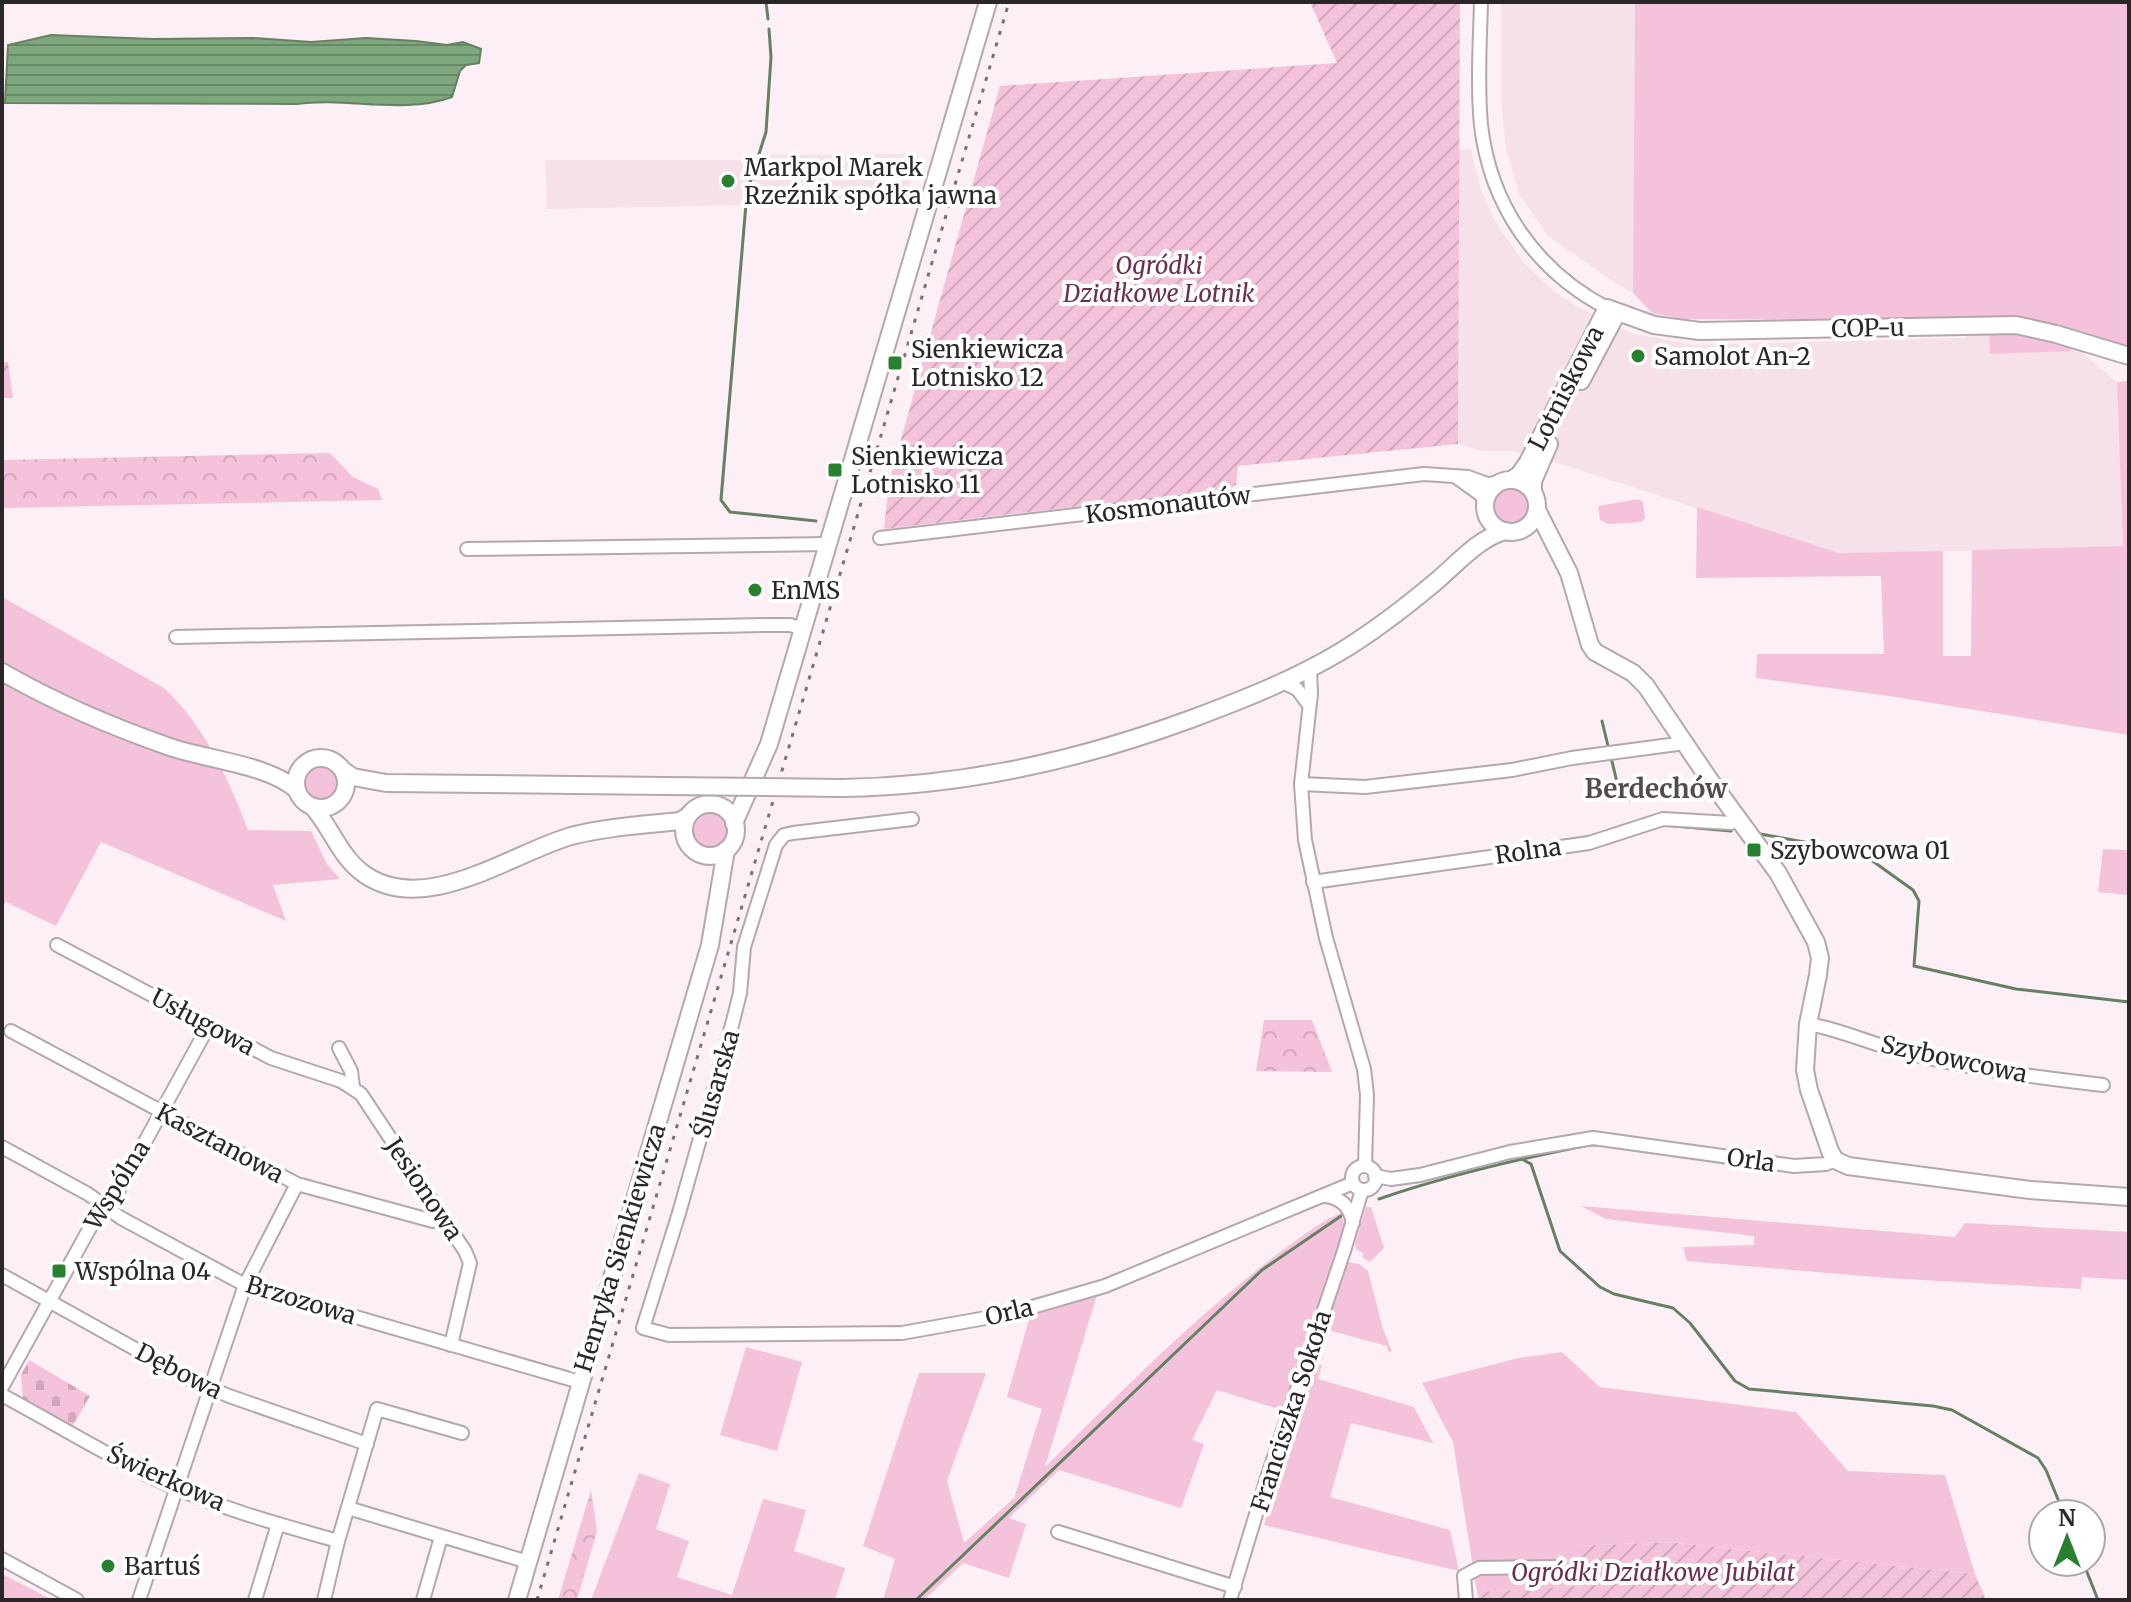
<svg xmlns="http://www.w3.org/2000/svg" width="2131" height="1602" viewBox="0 0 2131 1602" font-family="Merriweather,serif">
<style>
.built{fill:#f6e0ea}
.green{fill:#f5c2db}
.forest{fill:url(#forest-crowns)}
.cemetery{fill:url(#cemetery-stones)}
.garden{fill:url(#garden-furrows)}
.water{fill:url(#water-rules);stroke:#668064;stroke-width:2}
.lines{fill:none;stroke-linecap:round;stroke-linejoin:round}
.stream{stroke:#668064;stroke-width:3}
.street-casing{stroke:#b5a7ae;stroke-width:16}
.secondary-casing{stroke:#b5a7ae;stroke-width:20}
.street{stroke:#fff;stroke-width:12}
.secondary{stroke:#fff;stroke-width:16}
.rail{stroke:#797175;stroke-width:3;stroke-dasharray:4 8;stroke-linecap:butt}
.secondary-bridge-casing{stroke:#b5a7ae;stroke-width:20;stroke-linecap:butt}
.secondary-bridge{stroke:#fff;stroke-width:16}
.poi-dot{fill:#29802e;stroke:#fff;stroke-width:3}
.labels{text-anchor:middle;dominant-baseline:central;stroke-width:8;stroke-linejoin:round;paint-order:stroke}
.poi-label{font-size:24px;fill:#2b2629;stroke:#fff;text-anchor:start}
.park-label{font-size:24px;font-style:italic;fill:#6d2c51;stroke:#fff}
.street-label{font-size:24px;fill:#2b2629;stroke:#fff}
.neighbourhood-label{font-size:26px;font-weight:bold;fill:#55494f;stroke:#fff}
</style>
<defs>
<pattern id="forest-crowns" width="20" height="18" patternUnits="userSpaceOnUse" patternTransform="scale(2)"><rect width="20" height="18" fill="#f5c2db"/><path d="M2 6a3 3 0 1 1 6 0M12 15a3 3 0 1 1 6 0" fill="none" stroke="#d2a7bc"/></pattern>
<pattern id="cemetery-stones" width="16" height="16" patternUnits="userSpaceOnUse" patternTransform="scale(2)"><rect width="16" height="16" fill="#f5c2db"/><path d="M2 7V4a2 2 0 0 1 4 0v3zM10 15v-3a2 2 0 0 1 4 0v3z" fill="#d2a7bc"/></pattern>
<pattern id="garden-furrows" width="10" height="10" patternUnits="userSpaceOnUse" patternTransform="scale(2)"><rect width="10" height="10" fill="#f5c2db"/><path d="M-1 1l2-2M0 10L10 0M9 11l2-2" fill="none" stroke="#d2a7bc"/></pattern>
<pattern id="water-rules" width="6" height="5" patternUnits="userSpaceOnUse" patternTransform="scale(2)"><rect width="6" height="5" fill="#7fa77e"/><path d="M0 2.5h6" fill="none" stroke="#688867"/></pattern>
</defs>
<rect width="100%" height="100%" fill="#fdeff6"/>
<g class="built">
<polygon points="1501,2 1635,2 1633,293 1611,280 1548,236 1520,195 1506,150 1501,101"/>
<polygon points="1471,149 1481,190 1496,223 1524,263 1555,292 1580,308 1631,333 1693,345 1963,338 1989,330 2072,344 2117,382 2123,547 1839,554 1564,465 1512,451 1482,451 1458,444 1459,150"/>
<polygon points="919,154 905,202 547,209 545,160 763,160 764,155"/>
</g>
<g class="green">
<polygon points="1635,2 2129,2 2129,346 2100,341 2028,321 1989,317 1854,320 1683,319 1652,313 1633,293"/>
<polygon points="1989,330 2072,344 2071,351 1990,354"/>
<polygon points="2129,381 2129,735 1889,696 1756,678 1757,654 1884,654 1881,576 1696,578 1697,507 1839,553 1943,551 1943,656 1971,656 1972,550 2123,546 2117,382"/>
<circle cx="1511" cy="506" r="19"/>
<polygon points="1638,499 1643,502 1645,518 1642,522 1608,524 1600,520 1598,506"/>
<path d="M2 597 164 688C203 723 230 782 248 830L311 831 327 864 340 879 273 885 286 921 101 842 56 926 6 902 2 908Z"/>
<circle cx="321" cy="782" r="18"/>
<circle cx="710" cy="830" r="18"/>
<polygon points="2103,849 2129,850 2129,895 2098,892"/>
<polygon points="1581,1206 1955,1237 1965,1223 2129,1232 2129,1280 2082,1277 2081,1289 1887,1278 1687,1261 1683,1247 1754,1245 1754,1236 1606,1219"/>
<polygon points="1366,1207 1371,1207 1384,1248 1370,1262 1362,1257 1364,1254 1356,1249 1355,1243"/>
<path d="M1341 1213 1344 1224 1347 1225 1284 1417 1280 1416 1282 1410 1217 1390 1192 1440 1204 1444 1181 1508 1059 1470 1009 1518 1026 1524 1009 1578 963 1563 924 1600H883L895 1559 863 1546 919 1373H986L947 1481 964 1543 1014 1498 1042 1409 1007 1397 1031 1312 1098 1291 1045 1467C1119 1394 1192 1319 1275 1256 1296 1241 1317 1223 1341 1213Z"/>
<polygon points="1349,1262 1359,1264 1368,1271 1383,1329 1392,1351 1388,1352 1387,1346 1328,1330 1320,1354 1324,1359 1315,1356 1344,1267"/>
<polygon points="746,1347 802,1362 777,1451 720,1435"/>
<polygon points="1562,1352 1600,1387 1796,1412 1848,1471 1945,1475 1975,1574 1667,1542 1577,1546 1580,1586 1477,1592 1453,1442 1422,1383 1518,1358"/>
<polygon points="1312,1364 1322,1365 1318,1379 1414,1407 1433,1443 1351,1423 1330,1497 1450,1530 1459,1571 1264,1525"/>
<polygon points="639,1473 670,1484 656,1529 689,1541 677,1577 732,1595 763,1499 806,1510 794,1551 845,1568 835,1600 591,1600"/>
<polygon points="2,1574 53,1600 2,1600"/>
</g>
<g class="forest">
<polygon points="2,362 8,362 13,398 2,398"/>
<polygon points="330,453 353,477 378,489 382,500 2,508 2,460"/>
<polygon points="1264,1020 1312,1020 1332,1072 1256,1071"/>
<polygon points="591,1490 597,1531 577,1600 558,1600"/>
</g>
<polygon class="cemetery" points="29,1360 90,1396 72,1427 23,1400 21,1375"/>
<g class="garden">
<polygon points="1310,2 1460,2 1458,444 1238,466 1236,485 1227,489 884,529 889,482 1000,86 1337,63"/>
<polygon points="1667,1542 1975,1574 1986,1600 1478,1600 1477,1592 1580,1586 1576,1546"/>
</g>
<path class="water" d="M51 35 153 39 253 38 311 42 366 38 416 41 447 45 463 42 481 49 479 63 466 65 460 71 452 97C403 115 348 97 297 104L5 103 8 45Z"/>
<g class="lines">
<g class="stream">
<polyline points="766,2 768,19"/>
<polyline points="769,29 771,57 766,132 747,192 721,500 730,512 816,521"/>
<polyline points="1602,721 1609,750"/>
<polyline points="1611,757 1619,791 1629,800"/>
<polyline points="1663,825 1731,831"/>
<polyline points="1760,834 1860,852 1913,890 1919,901 1914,966 2016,989 2129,1002"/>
<polyline points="1520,1158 1531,1164 1560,1251 1600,1287 1614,1294 1673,1308 1690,1323 1735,1381 1749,1389 1933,1406 1952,1410 2038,1458 2046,1470 2064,1514"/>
<polyline points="1715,1161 1782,1170"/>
<path d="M1379 1199C1448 1175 1518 1159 1589 1145H1600"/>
<polyline points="2083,1562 2098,1600"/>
<polyline points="916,1600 1262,1270 1341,1216"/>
</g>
<g class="street-casing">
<g id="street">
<path d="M1481 2C1480 42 1477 84 1481 125 1490 205 1536 271 1607 308"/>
<polyline points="1456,477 1481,495 1486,503"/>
<polyline points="880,538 1424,474 1468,477 1487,484 1499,483"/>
<polyline points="467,549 829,544"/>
<polyline points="176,637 765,625 790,625 804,629"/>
<polyline points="1310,668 1311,694 1301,784 1305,840 1326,938 1364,1069 1367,1095 1365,1166"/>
<polyline points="1282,682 1297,689 1309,705"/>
<polyline points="1301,784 1365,787 1512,770 1572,758 1685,743"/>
<polyline points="912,819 793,833 784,835 776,845 744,947 740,993 732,1025 679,1213 643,1328 669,1335 902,1333 1008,1314 1105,1286 1353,1183"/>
<polyline points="1313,882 1589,843 1663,819 1731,823 1740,819"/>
<polyline points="57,945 271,1058 341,1081 361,1094 465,1251 470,1263 451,1345"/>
<path d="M1808 1024C1838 1029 1867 1042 1896 1050 1964 1068 2033 1077 2103 1085"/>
<polyline points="11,1031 297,1184 433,1221 443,1217"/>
<polyline points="339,1048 351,1071 353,1087"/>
<polyline points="2,1147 88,1194 121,1218 245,1285 580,1382"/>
<circle cx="1364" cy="1178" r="12"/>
<polyline points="1375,1176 1391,1179 1420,1175 1510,1152 1593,1138 1794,1166 1826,1164 1835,1160"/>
<path d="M1324 1196C1340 1197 1350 1206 1353 1223"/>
<polyline points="2,1275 191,1380 229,1396 367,1444"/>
<polyline points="2,1387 97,1215 112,1202 209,1025"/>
<path d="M2 1395C54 1423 105 1454 158 1480 215 1507 277 1524 338 1541"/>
<polyline points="348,1508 528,1562"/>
<polyline points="1058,1532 1235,1587"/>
<polyline points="2,1559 77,1600"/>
<polyline points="139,1600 245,1285 297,1184"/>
<polyline points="255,1600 278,1524"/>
<polyline points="324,1600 338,1541 377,1409 462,1433"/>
<polyline points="423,1600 441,1537"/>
<polyline points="1230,1600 1267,1478 1344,1251 1362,1190"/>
<polyline points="1466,1600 1464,1576 1479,1568 1554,1567"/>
</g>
</g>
<g class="secondary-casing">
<g id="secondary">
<polyline points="1581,381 1617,313"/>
<polyline points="1511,480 1519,475 1528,462 1607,308 1654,325 1700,331 2016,325 2056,334 2129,356"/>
<circle cx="1511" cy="506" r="26"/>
<polyline points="1533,491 1533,481 1549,444"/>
<polyline points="1537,510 1569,573 1590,645 1595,652 1633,673 1646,686 1709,779 1778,873 1816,942 1820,958 1818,975 1808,1024 1805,1070 1809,1090 1830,1151 1835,1160 1848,1166 2030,1190 2129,1197"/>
<path d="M2 672C56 703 112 727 170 747 208 760 267 764 297 790"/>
<circle cx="321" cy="783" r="25"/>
<polyline points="344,771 353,777 386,783 666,786"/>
<path d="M842 788C964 786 1077 761 1191 719 1242 700 1293 680 1340 652 1373 632 1403 609 1433 584 1454 567 1478 538 1505 531"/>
<circle cx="710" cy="830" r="26"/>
<path d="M313 807C332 829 340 857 364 874 425 917 510 854 571 836 606 827 644 825 680 821L688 816"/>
<polyline points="734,823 769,744 779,710 988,2"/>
<polyline points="517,1600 710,945 726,850"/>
</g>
</g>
<use href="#street" class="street"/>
<use href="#secondary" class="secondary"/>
<polyline class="rail" points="537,1600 1009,2"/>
<g class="secondary-bridge-casing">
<polyline id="secondary-bridge" points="666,786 842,788"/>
</g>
<use href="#secondary-bridge" class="secondary-bridge"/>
</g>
<g class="poi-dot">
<circle cx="728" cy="181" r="8"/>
<circle cx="1638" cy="356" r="8"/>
<rect x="887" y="355" width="16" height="16" rx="4"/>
<rect x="827" y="462" width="16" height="16" rx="4"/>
<circle cx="755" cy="590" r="8"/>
<rect x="1746" y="842" width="16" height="16" rx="4"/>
<rect x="51" y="1263" width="16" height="16" rx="4"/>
<circle cx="108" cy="1566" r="8"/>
</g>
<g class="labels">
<g class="poi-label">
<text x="744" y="167">Markpol Marek<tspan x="744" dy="28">Rzeźnik spółka jawna</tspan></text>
<text x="911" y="349">Sienkiewicza<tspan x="911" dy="28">Lotnisko 12</tspan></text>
<text x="1654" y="356">Samolot An-2</text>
<text x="851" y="456">Sienkiewicza<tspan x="851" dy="28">Lotnisko 11</tspan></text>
<text x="771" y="590">EnMS</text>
<text x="1770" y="850">Szybowcowa 01</text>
<text x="75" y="1271">Wspólna 04</text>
<text x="124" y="1566">Bartuś</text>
</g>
<g class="park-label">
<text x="1159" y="265">Ogródki<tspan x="1159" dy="28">Działkowe Lotnik</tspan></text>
<text x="1653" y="1572">Ogródki Działkowe Jubilat</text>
</g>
<g class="street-label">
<text transform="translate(1868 328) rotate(-1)">COP-u</text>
<text transform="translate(1566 388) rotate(-63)">Lotniskowa</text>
<text transform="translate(1168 505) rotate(-7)">Kosmonautów</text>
<text transform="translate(1528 851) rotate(-8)">Rolna</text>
<text transform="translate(203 1022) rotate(28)">Usługowa</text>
<text transform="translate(1954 1059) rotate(12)">Szybowcowa</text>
<text transform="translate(716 1084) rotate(-74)">Ślusarska</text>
<text transform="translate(220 1143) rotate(28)">Kasztanowa</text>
<text transform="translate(1751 1160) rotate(8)">Orla</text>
<text transform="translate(117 1185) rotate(-58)">Wspólna</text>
<text transform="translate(424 1189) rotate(56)">Jesionowa</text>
<text transform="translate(620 1248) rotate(-73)">Henryka Sienkiewicza</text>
<text transform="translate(301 1300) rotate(17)">Brzozowa</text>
<text transform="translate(1009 1312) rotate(-13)">Orla</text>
<text transform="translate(179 1371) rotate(27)">Dębowa</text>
<text transform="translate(1291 1411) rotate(-72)">Franciszka Sokoła</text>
<text transform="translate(166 1478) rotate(24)">Świerkowa</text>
</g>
<g class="neighbourhood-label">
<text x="1656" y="788">Berdechów</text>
</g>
</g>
<rect width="2131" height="1602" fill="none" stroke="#2b2629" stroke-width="8"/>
<g transform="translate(2067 1538)"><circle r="38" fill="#ffffff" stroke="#aaa8a9" stroke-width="2"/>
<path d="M0-6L14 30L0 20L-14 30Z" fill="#29802e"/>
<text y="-12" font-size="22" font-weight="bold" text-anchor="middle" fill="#2b2629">N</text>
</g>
</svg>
